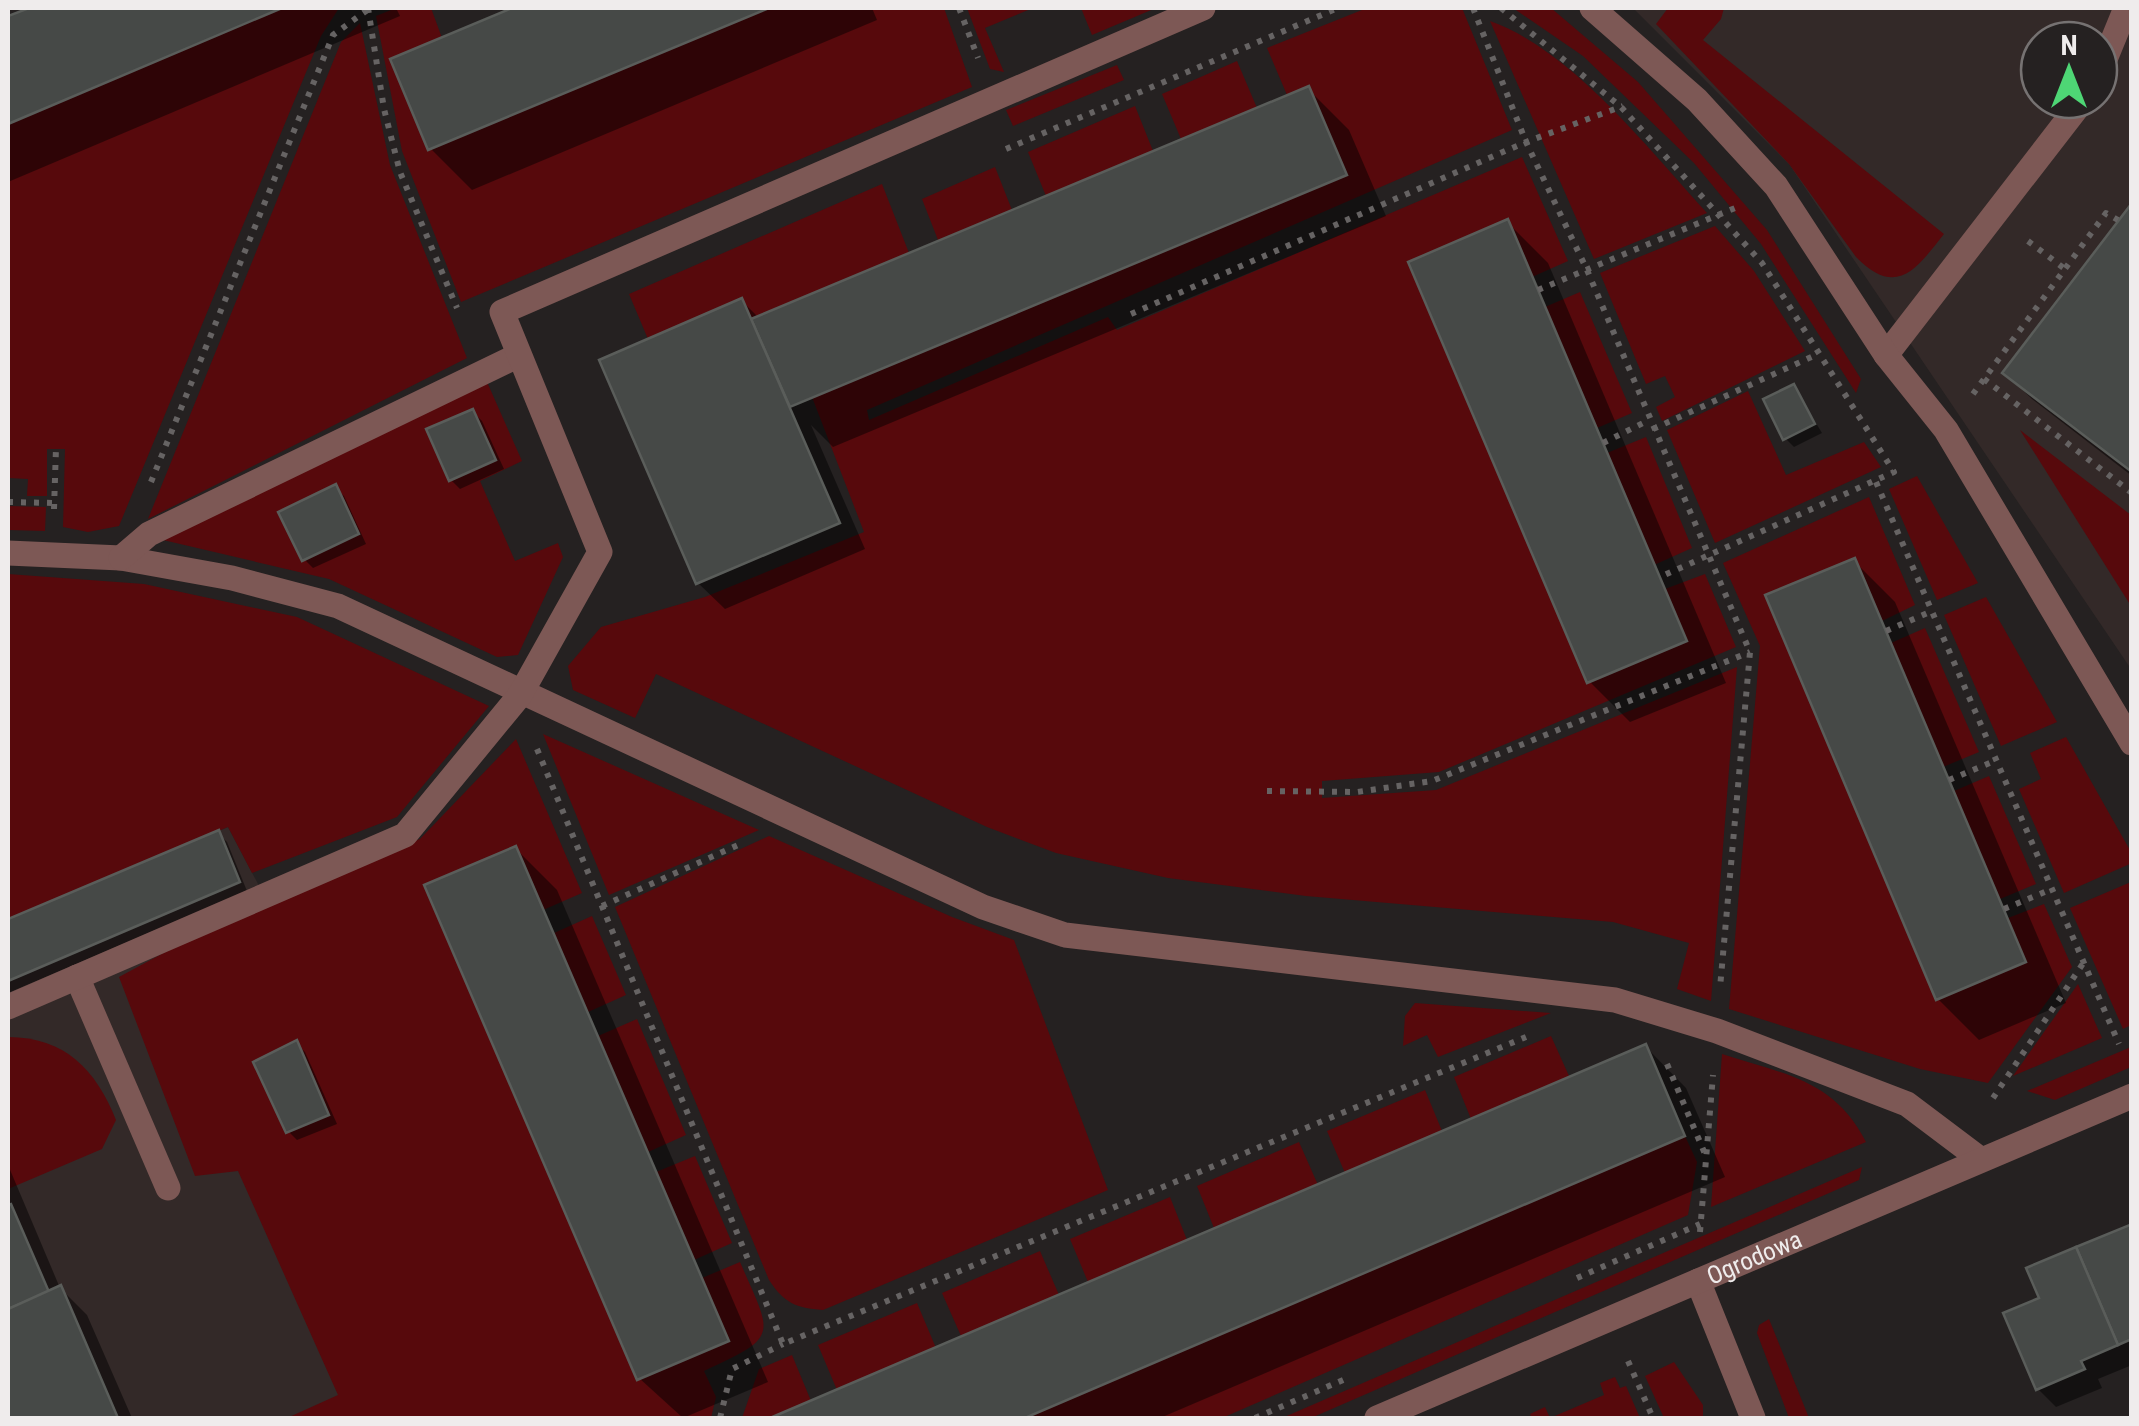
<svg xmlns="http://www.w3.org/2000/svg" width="2139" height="1426" viewBox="0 0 2139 1426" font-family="'Roboto Condensed',sans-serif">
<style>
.built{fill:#332928;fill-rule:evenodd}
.green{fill:#57090c}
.shadow{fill:#0007}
.building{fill:#464947;stroke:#5a5d5a;stroke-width:2.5}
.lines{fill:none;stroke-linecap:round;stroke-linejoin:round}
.path{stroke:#666363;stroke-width:6;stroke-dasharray:5 8;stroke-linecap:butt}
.lane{stroke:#7d5855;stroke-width:25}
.street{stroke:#7d5855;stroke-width:25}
.labels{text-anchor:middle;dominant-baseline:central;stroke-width:8;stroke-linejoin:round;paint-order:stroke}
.street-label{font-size:25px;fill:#efecec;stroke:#252121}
</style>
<rect width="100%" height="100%" fill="#252121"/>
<g class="built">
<path d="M1633 8H2131V669L1789 164ZM2039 40H2099V100H2039Z"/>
<polygon points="228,827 511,1364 383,1418 8,1418 8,919"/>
</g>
<g class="green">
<polygon points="282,8 339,8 321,36 119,526 88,532 63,527 65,449 47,449 47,496 27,496 28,479 8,478 8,124"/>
<polygon points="396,8 431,8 442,38 390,59 429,150 769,8 944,8 972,87 461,302 402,151 376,16"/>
<polygon points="967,8 1033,8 985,28 1004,72 990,69"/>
<polygon points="1081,8 1156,8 1092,35"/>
<polygon points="1367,8 1462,8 1512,130 867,410 869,420 1108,317 1117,330 1522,157 1568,261 1532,277 1507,220 1408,262 1588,683 1686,642 1665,589 1705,574 1736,647 1439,772 1322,781 1322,798 1436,790 1737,667 1711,1001 1677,989 1689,943 1613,922 1306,896 1168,878 1056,853 987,827 656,674 635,718 573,690 568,666 601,627 705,597 864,532 812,397 1346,174 1309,86 1287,95 1267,48"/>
<polygon points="1513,8 1551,8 1638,82 1767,230 1861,379 1856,393 1761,244 1694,163 1583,56"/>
<path d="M1668 8H1724L1721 19 1703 40 1944 234C1917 268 1897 299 1856 257L1789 164 1656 24Z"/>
<path d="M1490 21C1572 50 1649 150 1707 213L1594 259Z"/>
<polygon points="360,23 390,165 467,358 148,519 341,42"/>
<polygon points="1237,61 1257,108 1181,139 1162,94"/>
<polygon points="1117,65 1124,80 1013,126 1006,110"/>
<polygon points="1135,106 1153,151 1046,196 1028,152"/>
<polygon points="995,167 1012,210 938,240 922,199"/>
<polygon points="882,184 909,253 751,319 742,298 648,339 629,294"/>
<polygon points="1715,226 1754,271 1805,351 1662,421 1656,407 1675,397 1665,376 1646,384 1600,273"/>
<polygon points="1580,292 1632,413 1597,428 1545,307"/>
<polygon points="487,382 522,461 480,481 515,561 558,543 563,557 518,655 497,657 329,579 163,540"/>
<polygon points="1748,391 1786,475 1864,442 1881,467 1715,543 1667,430"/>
<polygon points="2020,430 2131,515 2131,606"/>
<polygon points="1646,437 1692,548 1654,565 1607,453"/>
<polygon points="1917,476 1978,583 1937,600 1889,489"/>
<polygon points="1869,497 1915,605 1882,621 1854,558 1765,595 1936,1000 2026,962 2008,918 2044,904 2072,967 1988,1083 1920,1069 1729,1009 1760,646 1723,563"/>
<polygon points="8,506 46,507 45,531 8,530"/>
<polygon points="8,574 144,584 297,617 489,706 397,817 252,873 228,827 8,919"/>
<polygon points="1986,597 2057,722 2001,746 1944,615"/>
<polygon points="1925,628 1979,752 1943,767 1891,643"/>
<polygon points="543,734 759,830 609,895"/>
<polygon points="2066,737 2131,852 2132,863 2064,893 2019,789 2041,779 2030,753"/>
<path d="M516 739 582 893 543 910 424 886 637 1379 729 1341 702 1278 740 1262C772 1336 781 1336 704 1371L716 1397 711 1418H287L338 1395 238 1171 195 1176 119 977 245 909 420 839Z"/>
<polygon points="1989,776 2036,884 2000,899 1954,791"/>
<path d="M769 836 952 917 1014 940 1108 1190 823 1310C796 1308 784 1303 769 1280L615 907Z"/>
<polygon points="2131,882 2131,1025 2123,1029 2070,908"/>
<polygon points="592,916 626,995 588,1012 554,933"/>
<polygon points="2078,984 2102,1038 2013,1076"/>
<polygon points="1415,1003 1551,1013 1438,1057 1427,1035 1403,1046 1405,1016"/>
<polygon points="637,1019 686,1135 648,1152 598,1036"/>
<polygon points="1551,1036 1569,1076 1471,1119 1454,1077"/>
<path d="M8 1037C65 1037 96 1070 116 1120L102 1149 8 1189Z"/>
<polygon points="2131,1047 2131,1067 2055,1100 2027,1091"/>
<path d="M1722 1054C1784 1074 1835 1080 1866 1142L1711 1207Z"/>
<polygon points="1425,1090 1442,1131 1345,1173 1327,1131"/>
<polygon points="1685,1136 1697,1162 1688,1215 1222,1418 1025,1418"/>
<polygon points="1299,1142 1318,1185 1214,1228 1197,1186"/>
<polygon points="695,1156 732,1243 694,1260 656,1172"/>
<polygon points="1862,1167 1859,1180 1311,1418 1282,1418"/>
<polygon points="1170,1197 1187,1240 1088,1282 1070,1239"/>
<polygon points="1040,1251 1059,1295 961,1336 942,1293"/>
<polygon points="917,1303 936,1348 837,1390 818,1345"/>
<polygon points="1769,1319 1809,1418 1789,1418 1757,1333 1759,1325"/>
<polygon points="792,1355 811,1401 770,1418 742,1418 759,1369"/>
<polygon points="1674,1362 1703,1405 1703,1418 1664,1418 1645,1376"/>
<polygon points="1615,1377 1620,1388 1626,1386 1640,1418 1532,1418 1530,1414 1545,1407 1550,1418 1604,1395 1600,1383"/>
</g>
<g class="shadow">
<polygon points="35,8 396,8 400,16 8,182 8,19"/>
<polygon points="520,8 872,8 877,20 472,190 431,149 393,60"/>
<polygon points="1308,89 1349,130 1386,216 833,447 811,425 865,549 725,609 698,583 742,301 759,318"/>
<polygon points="2132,208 2132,476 2032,399 2005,373"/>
<polygon points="1507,222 1548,263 1726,683 1630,722 1589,681"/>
<polygon points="1794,387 1822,433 1794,447 1785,438"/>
<polygon points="473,412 482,421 504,469 460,489 451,480"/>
<polygon points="335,488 344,496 366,544 313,568 304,559"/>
<polygon points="1854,561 1895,602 2066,1003 1979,1040 1938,999"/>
<polygon points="218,833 227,842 247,891 8,993 8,922"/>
<polygon points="516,849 557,890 768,1382 683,1418 639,1378"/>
<polygon points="296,1043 305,1052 337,1124 297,1140 288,1131"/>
<polygon points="1645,1046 1686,1088 1725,1177 1160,1418 776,1418"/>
<polygon points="8,1165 60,1288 87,1315 132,1418 8,1418"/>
<polygon points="2132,1227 2132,1365 2098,1379 2102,1388 2056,1407 2038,1389 2042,1299"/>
</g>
<g class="building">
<polygon points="29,8 282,8 8,124 8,16"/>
<polygon points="512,8 769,8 428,150 390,59"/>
<polygon points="1309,86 1347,175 790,407 751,319"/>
<polygon points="2132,203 2132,472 2002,373"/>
<polygon points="1508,219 1687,641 1587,683 1408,262"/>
<polygon points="742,298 840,523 696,584 599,360"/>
<polygon points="1794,384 1815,424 1783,440 1763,399"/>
<polygon points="473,409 496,460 449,481 426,429"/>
<polygon points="336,484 359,534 302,561 278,512"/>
<polygon points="1855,558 2026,962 1936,1000 1765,595"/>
<polygon points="219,830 240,882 8,981 8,919"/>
<polygon points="516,846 729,1341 637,1380 424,885"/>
<polygon points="297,1040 329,1115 286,1133 253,1062"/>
<polygon points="1646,1044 1685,1136 1025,1418 770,1418"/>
<polygon points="11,1204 49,1292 8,1309 8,1205"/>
<polygon points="2132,1224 2132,1339 2118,1345 2076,1247"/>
<polygon points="2076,1247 2118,1345 2081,1361 2085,1369 2036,1390 2003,1313 2039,1298 2026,1268"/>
<polygon points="61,1285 118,1418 8,1418 8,1309"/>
</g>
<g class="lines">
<g class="path">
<polyline points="368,8 384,109 400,172 457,308"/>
<polyline points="959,8 978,58"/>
<polyline points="1473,8 1526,142 1587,270 1750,652 1720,988"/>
<polyline points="1501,8 1621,107 1762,263 1894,472 1660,577"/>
<polyline points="1006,149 1338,8"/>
<polyline points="2028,241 2065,269"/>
<polyline points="1538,290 1735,208"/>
<polyline points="1131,314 1526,142 1623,106"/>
<polyline points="1984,379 2132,493"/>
<polyline points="1973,394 2106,213 2118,220"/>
<polyline points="1653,429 1818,354"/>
<polyline points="1603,443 1649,420"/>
<polyline points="151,482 333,35 370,8"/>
<polyline points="1876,482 2119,1044"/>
<polyline points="8,502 55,503"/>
<polyline points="54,509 56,448"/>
<polyline points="1886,631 1932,611"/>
<polyline points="537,749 783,1344 1526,1037"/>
<polyline points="1949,780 1997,760"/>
<polyline points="1267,791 1357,792 1432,781 1750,652"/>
<polyline points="602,906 738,845"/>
<polyline points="2004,909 2052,889"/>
<polyline points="1667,1064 1705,1154"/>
<polyline points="1993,1098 2084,962"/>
<polyline points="1700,1232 1713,1075"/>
<polyline points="1577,1278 1700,1224"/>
<polyline points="1628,1361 1653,1418"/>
<polyline points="720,1418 732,1369 783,1344"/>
<polyline points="1255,1418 1350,1377"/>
</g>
<g class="lane">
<polyline points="2099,74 2126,8"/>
<polyline points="1886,355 2083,100"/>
<polyline points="8,553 121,558 232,578 338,606 983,907 1065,935 1615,1000 1717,1031 1907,1104 1980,1159"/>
<polyline points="121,558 149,534 517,356"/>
<polyline points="77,977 168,1188"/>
<polyline points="8,1007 405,835 520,695 600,552 502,312 1203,8"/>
</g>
<g class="street">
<polyline points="1592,8 1697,100 1776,186 1886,355 1946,430 2132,743"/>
<polyline points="1698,1281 1753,1418"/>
<path id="s1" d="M1377 1418 2132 1096"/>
</g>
</g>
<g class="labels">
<g class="street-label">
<text stroke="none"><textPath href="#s1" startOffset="410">Ogrodowa</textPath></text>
</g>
</g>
<rect width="2139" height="1426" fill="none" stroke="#efecec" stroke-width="20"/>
<g transform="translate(2069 70)"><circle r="48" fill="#252121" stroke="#767272" stroke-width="2.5"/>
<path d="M0-8L18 38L0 25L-18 38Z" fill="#4ed675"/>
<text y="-15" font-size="28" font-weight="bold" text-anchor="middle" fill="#efecec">N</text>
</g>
</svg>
